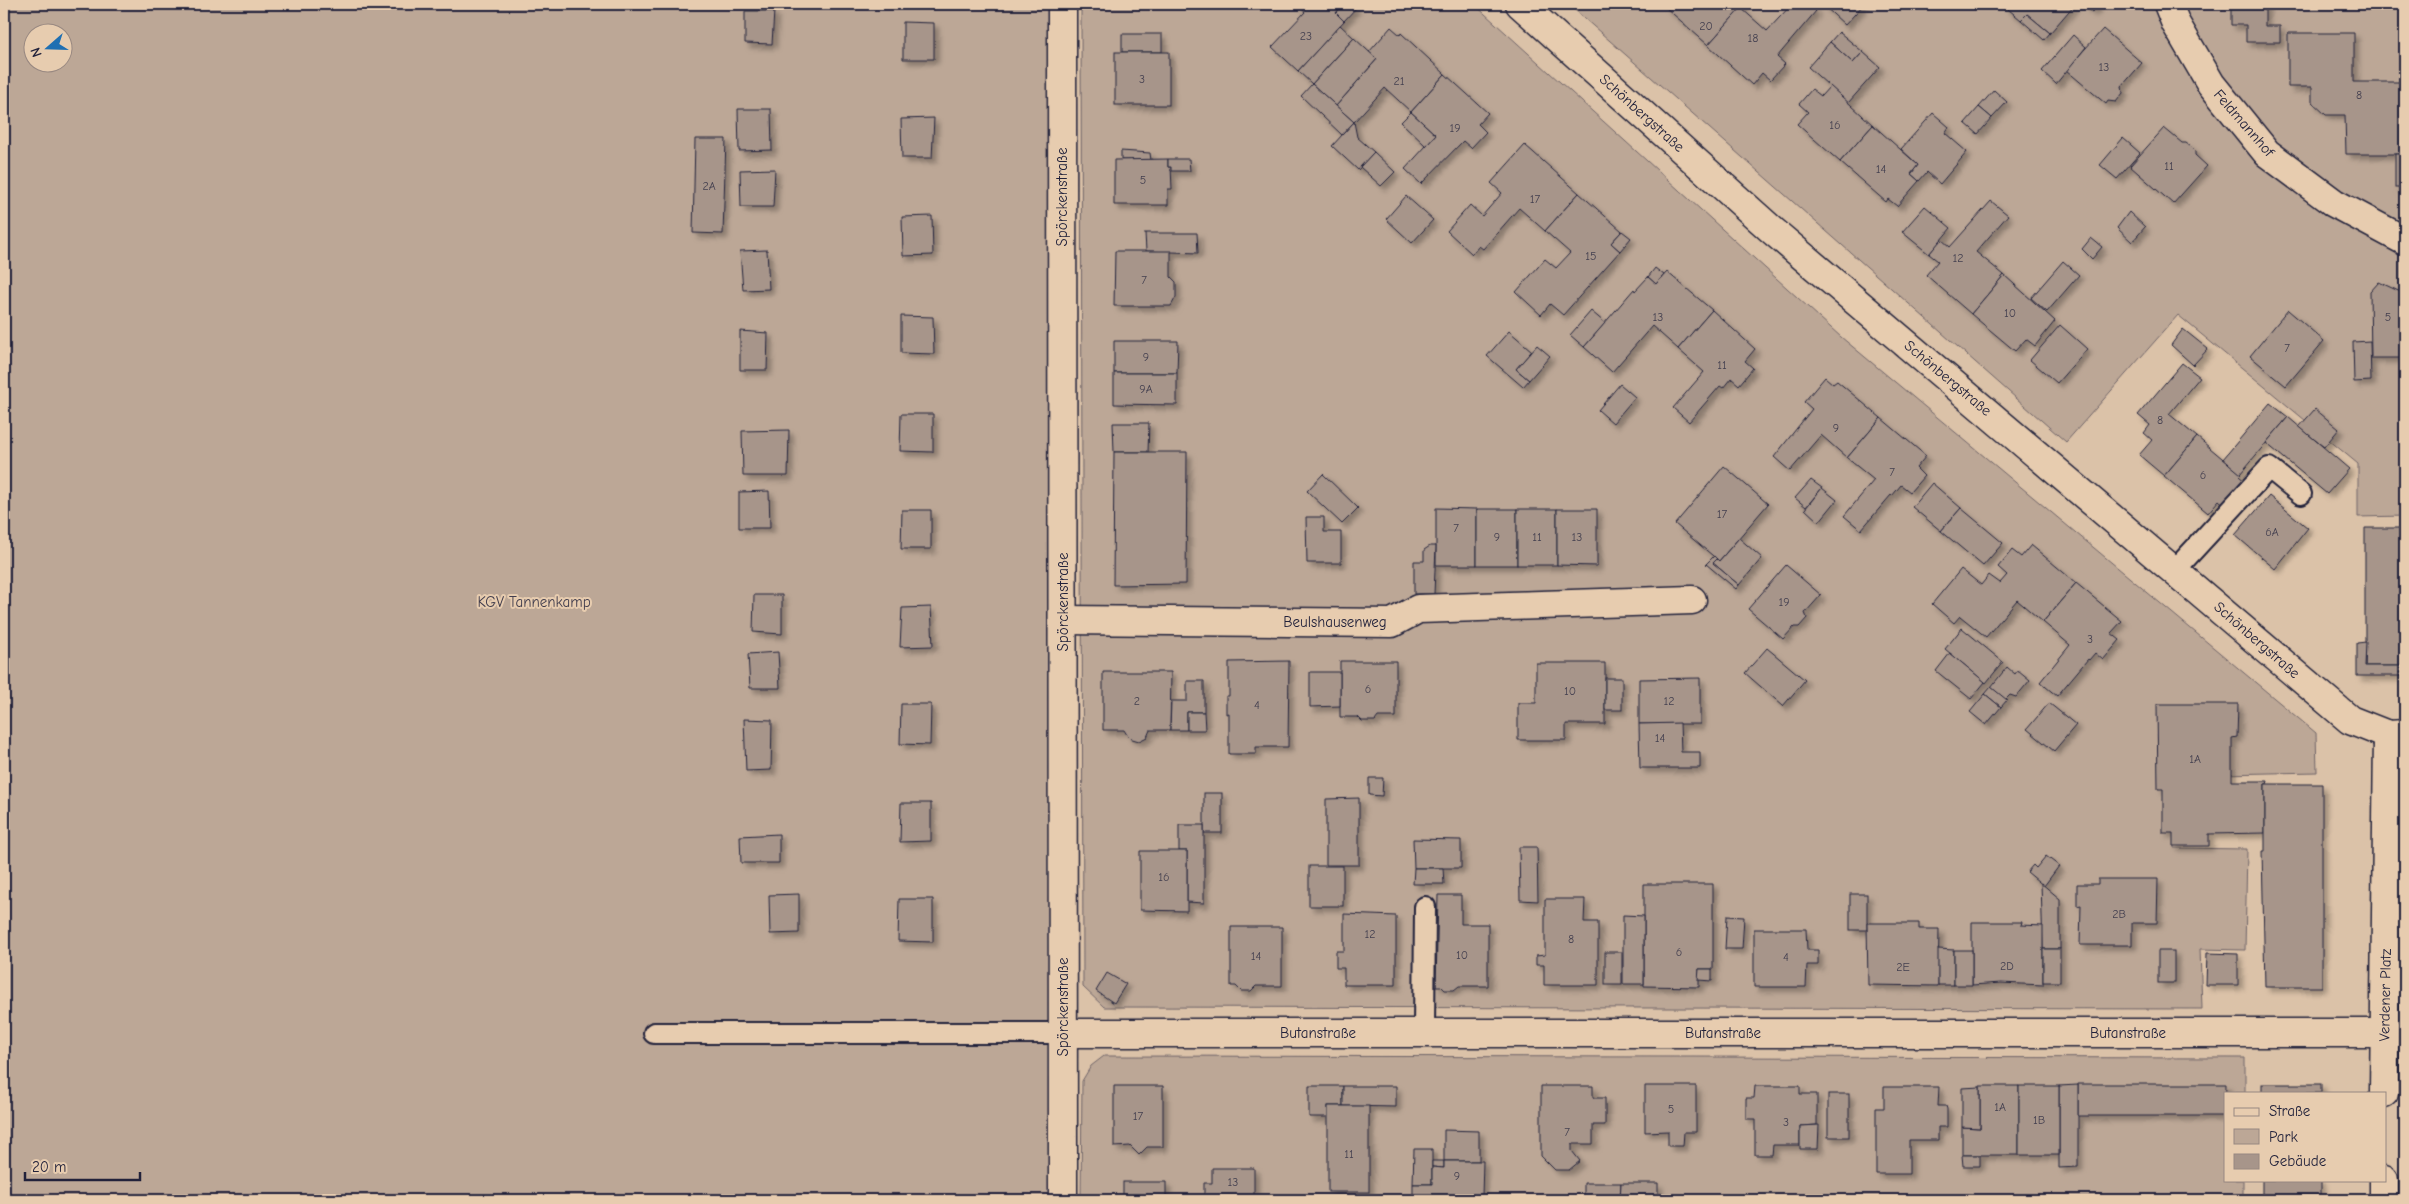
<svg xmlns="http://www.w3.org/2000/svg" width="2409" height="1204" viewBox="0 0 2409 1204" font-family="'Comic Neue',sans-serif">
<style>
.green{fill:#bca796;stroke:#6f6468;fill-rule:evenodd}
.building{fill:#a7958a;stroke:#22223b;filter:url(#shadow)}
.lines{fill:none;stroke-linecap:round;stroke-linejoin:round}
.service-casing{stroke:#22223b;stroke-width:24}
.minor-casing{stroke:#22223b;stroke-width:31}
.service{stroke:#e7ccaf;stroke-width:20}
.minor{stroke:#e7ccaf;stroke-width:28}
.labels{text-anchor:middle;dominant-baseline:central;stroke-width:4;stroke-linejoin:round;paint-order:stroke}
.number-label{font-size:12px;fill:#433f4f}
.street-label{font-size:15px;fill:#22223b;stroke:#e7ccaf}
.park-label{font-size:15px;fill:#413d4d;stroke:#e7ccaf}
</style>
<defs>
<filter id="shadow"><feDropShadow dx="4.5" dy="4.5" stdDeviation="2.5" flood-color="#0004"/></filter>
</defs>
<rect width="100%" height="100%" fill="#dbc2a8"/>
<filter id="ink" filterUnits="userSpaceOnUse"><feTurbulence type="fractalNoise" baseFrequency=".02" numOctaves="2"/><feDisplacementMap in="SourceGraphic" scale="10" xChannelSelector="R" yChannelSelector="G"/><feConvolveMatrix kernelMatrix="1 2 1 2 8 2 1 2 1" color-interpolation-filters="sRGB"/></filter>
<g filter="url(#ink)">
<g class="green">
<path d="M4 4H1062L1063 1200H4ZM32 32H62V62H32Z"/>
<polygon points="1081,4 1474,4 1841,337 2316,733 2317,772 2176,775 2174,848 2247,849 2245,950 2200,949 2202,1009 1104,1007 1083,987"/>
<polygon points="1568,4 2405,4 2405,516 2358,517 2358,464 2178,315 2066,442"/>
<polygon points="1104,1056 2245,1058 2245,1093 2225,1093 2225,1180 2243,1180 2243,1200 1081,1200 1082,1081 1091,1066"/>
</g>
<g class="building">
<polygon points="1296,4 1344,4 1336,13 1344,21 1298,71 1272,47 1305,12"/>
<polygon points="1344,4 1352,4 1356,8 1344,21 1336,13"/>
<polygon points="1666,4 1745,4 1708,45 1664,6"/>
<polygon points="1792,4 1809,4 1816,11 1777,57 1785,64 1770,80 1762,73 1752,85 1708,45 1741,8 1767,31"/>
<polygon points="1822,4 1864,4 1845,25"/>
<polygon points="2002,4 2075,4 2050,33 2027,14 2021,20"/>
<polygon points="2082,4 2098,4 2092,12"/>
<polygon points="2232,4 2266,4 2265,9 2231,9"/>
<polygon points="2231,9 2265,9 2265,26 2280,26 2280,42 2246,42 2246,25 2231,25"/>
<polygon points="745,11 774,11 772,44 745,43"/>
<polygon points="2027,14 2050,33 2044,40 2021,20"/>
<polygon points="903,22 934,23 934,59 903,59"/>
<polygon points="1340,25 1354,38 1312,84 1298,71"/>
<polygon points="1391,27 1400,35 1401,33 1445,74 1411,112 1385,88 1354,122 1336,106 1377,59 1369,52"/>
<polygon points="2103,29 2142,63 2122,86 2123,93 2116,102 2108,101 2106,104 2066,70"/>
<polygon points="1839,32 1863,52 1853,63 1830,42"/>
<polygon points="2288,33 2354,33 2354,82 2405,82 2405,154 2346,154 2345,115 2326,115 2312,102 2312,87 2288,87"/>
<rect x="1122" y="34" width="40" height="18"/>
<polygon points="2073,35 2086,47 2056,84 2042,71"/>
<polygon points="1354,38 1377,59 1336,106 1312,84"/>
<polygon points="1830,42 1853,63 1863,52 1880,67 1848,103 1808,67"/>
<rect x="1115" y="52" width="54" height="53"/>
<polygon points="1445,74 1488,113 1478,124 1486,132 1471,148 1463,141 1421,184 1405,169 1436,135 1411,112"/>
<polygon points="1312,84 1354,122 1342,135 1301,96"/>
<polygon points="1830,86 1873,125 1840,162 1797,124 1808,112 1799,104 1812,89 1821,96"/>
<polygon points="1994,90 2007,102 1992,118 1979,107"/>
<polygon points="1979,107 1992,118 1978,134 1965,123"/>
<polygon points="738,109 771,109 772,150 739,151"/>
<polygon points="1411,112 1436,135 1426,146 1401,122"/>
<polygon points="1933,113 1949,127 1945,133 1967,152 1940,184 1927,172 1919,181 1911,174 1918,165 1901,149"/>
<polygon points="934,118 932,158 902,158 901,119"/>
<polygon points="1354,122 1357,137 1374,152 1358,170 1332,146"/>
<polygon points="1873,125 1918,165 1911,174 1919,181 1897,206 1888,199 1886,202 1840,162"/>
<polygon points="2164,128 2182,143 2186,143 2195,150 2195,155 2207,166 2173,204 2130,166"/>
<polygon points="2123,138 2140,153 2117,179 2100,165"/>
<polygon points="695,139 726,139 723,234 693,233"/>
<polygon points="1525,145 1579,193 1545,231 1519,208 1483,249 1479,246 1472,254 1447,231 1470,205 1482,216 1502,193 1491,183"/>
<polygon points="1121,151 1150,153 1151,160 1121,160"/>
<polygon points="1374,152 1395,172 1381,186 1360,167"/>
<rect x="2395" y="154" width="10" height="34"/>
<polygon points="1168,159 1168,167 1171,167 1172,189 1168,189 1168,205 1114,205 1114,160"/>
<polygon points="1168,159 1189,159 1190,171 1171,171 1171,167 1168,167"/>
<polygon points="775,169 773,207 741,207 740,170"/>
<polygon points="1579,193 1622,231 1611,243 1620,251 1563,315 1550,304 1541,315 1516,292 1545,259 1556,268 1570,253 1545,231"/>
<polygon points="1406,196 1433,220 1412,243 1386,219"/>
<polygon points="1991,201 2008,215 1976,252 2004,275 1971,314 1926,275 1938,261 1929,254 1941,239 1950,247"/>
<polygon points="1925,206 1951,228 1929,254 1902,232"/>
<polygon points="2129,212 2145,227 2132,242 2117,228"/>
<polygon points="932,216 933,255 903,256 902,217"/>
<polygon points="1622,231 1631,238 1620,251 1611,243"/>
<polygon points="1145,233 1197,233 1198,253 1146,251"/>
<polygon points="2091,238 2102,247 2092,259 2082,249"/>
<polygon points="767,250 769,289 743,290 740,251"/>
<polygon points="1115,251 1171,251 1171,277 1176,282 1176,297 1171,306 1114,306"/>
<polygon points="2063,261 2079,275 2047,312 2031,298"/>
<polygon points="1655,268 1664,275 1656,284 1648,277"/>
<polygon points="1667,272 1712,310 1678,349 1652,326 1612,372 1584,347 1634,289 1635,291 1648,277 1656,284"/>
<polygon points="2004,275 2055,321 2035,346 2026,339 2015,351 1971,314"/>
<polygon points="2379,282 2405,294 2405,358 2371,358 2370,292"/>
<polygon points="1712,310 1755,349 1745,361 1753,368 1739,385 1731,378 1723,388 1720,386 1689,422 1673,408 1704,372 1678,349"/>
<polygon points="2288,310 2324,341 2286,386 2250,356"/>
<polygon points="1591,311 1605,323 1584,347 1570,335"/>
<polygon points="901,316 933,317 934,354 901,353"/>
<polygon points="2060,325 2087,349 2057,383 2030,360"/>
<polygon points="2183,329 2208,349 2193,365 2171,345"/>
<polygon points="740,331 768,333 767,370 740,370"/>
<polygon points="1509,331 1532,351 1516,369 1529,380 1523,387 1487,356"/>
<polygon points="1114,341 1178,341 1177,373 1114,373"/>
<polygon points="2370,341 2371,381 2354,382 2353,342"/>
<polygon points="1537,345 1550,356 1529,380 1516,369"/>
<polygon points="2182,363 2200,377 2169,414 2197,437 2164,476 2139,455 2152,440 2144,433 2150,425 2138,415"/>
<polygon points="1114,373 1177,373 1177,405 1114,404"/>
<polygon points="1825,377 1833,384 1837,381 1881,418 1847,458 1821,435 1790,471 1774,457 1812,409 1804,402"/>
<polygon points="1620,384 1635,397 1613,423 1598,410"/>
<polygon points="2270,403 2288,417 2240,474 2223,459"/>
<polygon points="2315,409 2339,429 2324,447 2299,427"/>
<polygon points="901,414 933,414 933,452 900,451"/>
<polygon points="2288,417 2349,469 2327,494 2266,443"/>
<polygon points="1881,418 1926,456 1916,468 1924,476 1910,492 1901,485 1892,496 1891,495 1861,530 1844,516 1874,480 1847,458"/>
<polygon points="1113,423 1149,423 1148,452 1114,452"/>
<polygon points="789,430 788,476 743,476 742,431"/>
<polygon points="2197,437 2241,474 2239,476 2247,483 2228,508 2219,500 2208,513 2164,476"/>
<polygon points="1114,452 1187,452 1186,584 1113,585"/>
<polygon points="1724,466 1768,504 1719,561 1675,524"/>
<polygon points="1323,474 1358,508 1342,524 1307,491"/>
<polygon points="1811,480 1822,488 1806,507 1795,498"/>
<polygon points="1932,483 1961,508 1941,531 1912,507"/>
<polygon points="1822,488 1837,500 1819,522 1805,509"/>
<polygon points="769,491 770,528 739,528 739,492"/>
<polygon points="2269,496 2308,528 2275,569 2235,535"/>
<polygon points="1436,508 1477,509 1477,565 1436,565"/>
<polygon points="1961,508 2003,543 1983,566 1941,531"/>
<rect x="1477" y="509" width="40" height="56"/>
<rect x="1517" y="509" width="40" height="56"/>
<polygon points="1557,509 1597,509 1597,566 1557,565"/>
<polygon points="902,510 931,510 931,549 901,549"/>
<polygon points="1306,517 1324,517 1324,532 1341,532 1341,563 1307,563"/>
<polygon points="2365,528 2405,528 2405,671 2401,671 2401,666 2365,666"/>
<polygon points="1739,538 1762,558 1739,585 1713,563 1717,559 1719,561"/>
<polygon points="2031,545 2076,583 2043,622 2017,600 1986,637 1960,616 1954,623 1932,604 1961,569 1981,585 1989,575 2000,583 2007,575 1998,567 2012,550 2021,557"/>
<polygon points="1430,546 1436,546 1434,594 1414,594 1414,561 1424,561 1424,550"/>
<polygon points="1714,556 1717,559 1713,563 1739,585 1736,589 1706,564"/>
<polygon points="1786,565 1821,595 1805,613 1807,618 1799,627 1794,627 1783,639 1748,609"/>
<polygon points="2076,583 2122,621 2111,633 2120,640 2103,660 2095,653 2089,660 2088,659 2057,696 2040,682 2070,645 2043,622"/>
<polygon points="754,595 782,595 782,634 753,632"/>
<polygon points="931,607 933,646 900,647 902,608"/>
<polygon points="1962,628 2003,662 1986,683 1945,649"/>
<polygon points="2366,642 2365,666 2401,666 2401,676 2357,676 2357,643"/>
<polygon points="1767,648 1805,680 1783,706 1745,673"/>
<polygon points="778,652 780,688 750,688 748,654"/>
<polygon points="1950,653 1985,682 1971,699 1936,671"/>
<polygon points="1289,661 1288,747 1256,747 1256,754 1229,754 1229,713 1226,714 1226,696 1229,696 1229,662"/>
<polygon points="1340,661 1396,661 1396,717 1378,717 1375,721 1362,721 1358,717 1340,717"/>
<polygon points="1536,663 1605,663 1605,724 1566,724 1566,740 1518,740 1518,703 1536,703"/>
<polygon points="2007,667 2015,674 2018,670 2030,680 2016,697 2010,695 2005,700 1991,687"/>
<polygon points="1103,672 1171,672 1170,730 1150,730 1147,737 1139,741 1129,738 1124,730 1103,730"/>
<polygon points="1310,672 1340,672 1340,706 1310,707"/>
<rect x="1605" y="678" width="17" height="32"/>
<polygon points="1700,678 1700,724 1639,724 1639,679"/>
<polygon points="1187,681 1204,681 1204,712 1187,712 1187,730 1170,730 1171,701 1187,701"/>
<polygon points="1991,687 2007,700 2001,707 1985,694"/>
<polygon points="1985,694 2001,707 1986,725 1970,712"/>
<polygon points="2049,703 2076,725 2054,751 2027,729"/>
<polygon points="901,704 931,704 930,745 900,744"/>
<polygon points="2157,704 2238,704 2237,737 2232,738 2232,781 2268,781 2267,784 2265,784 2265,833 2209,834 2209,846 2173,846 2173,833 2163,833 2163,789 2158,789"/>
<polygon points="1187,712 1204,712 1205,730 1187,730"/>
<polygon points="744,719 772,720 771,770 746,771"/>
<polygon points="1680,723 1681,752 1700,752 1700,768 1640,768 1639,724"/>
<polygon points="1369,778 1383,778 1382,796 1369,795"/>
<polygon points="2265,784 2322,784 2322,987 2265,987 2262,851 2265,851"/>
<rect x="1204" y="793" width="18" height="40"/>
<polygon points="1359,798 1359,865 1326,865 1326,799"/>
<polygon points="901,803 931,803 931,841 900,842"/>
<polygon points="1179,825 1204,825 1204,903 1187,902 1187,851 1179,851"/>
<polygon points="779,834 779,863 741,863 740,836"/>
<polygon points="1413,839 1461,840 1461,868 1414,868"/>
<polygon points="1519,847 1537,847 1538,901 1520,900"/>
<polygon points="1140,851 1187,851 1187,911 1140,910"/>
<polygon points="2046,856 2059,866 2044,886 2027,872 2033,865 2036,868"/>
<rect x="1309" y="866" width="34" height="40"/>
<polygon points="1414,868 1443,868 1444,884 1413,884"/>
<polygon points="2098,879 2158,879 2157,923 2132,923 2132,945 2080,945 2081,905 2077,906 2077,884 2098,884"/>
<polygon points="2041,883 2060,899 2060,949 2043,949"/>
<polygon points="1644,884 1713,884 1713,969 1699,969 1699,987 1644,986"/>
<polygon points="799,894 799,933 770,934 769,895"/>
<rect x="1850" y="894" width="17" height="36"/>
<polygon points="1438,895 1461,895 1461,924 1488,924 1488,986 1459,986 1454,990 1445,990 1441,986 1436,986"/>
<polygon points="899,899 933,899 933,942 898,941"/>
<polygon points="1545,899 1585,899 1584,922 1598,922 1598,985 1544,985 1544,965 1536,965 1536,956 1545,955"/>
<polygon points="1344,914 1396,916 1396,985 1344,985 1344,968 1336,968 1336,951 1344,951"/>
<polygon points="1623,915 1644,916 1644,984 1623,984"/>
<polygon points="1727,916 1744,917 1742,949 1725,949"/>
<polygon points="1972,922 2022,922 2021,925 2043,926 2043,985 2001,983 1972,985"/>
<polygon points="1867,923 1919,923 1919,929 1939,929 1938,986 1868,985"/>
<polygon points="1231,927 1282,927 1282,986 1256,986 1251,991 1241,991 1236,986 1231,986"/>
<polygon points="1754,929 1806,929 1807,950 1818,950 1818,965 1807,965 1806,987 1754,987"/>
<polygon points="1938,949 1954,950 1954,985 1938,985"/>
<rect x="2043" y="949" width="17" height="33"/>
<rect x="1954" y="950" width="18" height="35"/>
<rect x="2158" y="951" width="16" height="32"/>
<rect x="1605" y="952" width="17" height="33"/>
<polygon points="2207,953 2238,954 2238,985 2206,985"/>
<polygon points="1699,969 1712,969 1712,981 1698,980"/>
<polygon points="1107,973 1126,984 1114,1003 1096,991"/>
<polygon points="2078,1084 2226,1084 2225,1116 2078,1116"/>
<rect x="2262" y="1084" width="59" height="9"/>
<polygon points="2078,1085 2078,1167 2059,1168 2059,1086"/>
<polygon points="1114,1086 1163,1086 1163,1147 1147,1147 1139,1155 1130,1146 1114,1147"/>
<polygon points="1309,1086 1343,1086 1343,1106 1328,1106 1328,1117 1309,1117"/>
<polygon points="1343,1086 1396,1086 1396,1107 1343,1106"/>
<polygon points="1541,1086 1593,1086 1593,1098 1605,1098 1605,1125 1593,1125 1593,1144 1572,1144 1572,1151 1580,1161 1569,1170 1555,1170 1541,1156"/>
<polygon points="1645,1086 1696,1086 1696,1132 1684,1132 1683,1146 1668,1146 1668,1131 1645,1132"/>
<polygon points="1755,1086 1800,1086 1800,1094 1817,1094 1817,1125 1800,1126 1800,1145 1773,1145 1772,1155 1755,1155 1755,1119 1746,1119 1746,1098 1754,1098"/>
<polygon points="1980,1086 2019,1086 2019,1155 1962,1155 1962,1127 1980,1128"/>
<rect x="2019" y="1086" width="40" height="69"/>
<polygon points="1884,1087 1939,1087 1938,1106 1946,1106 1947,1109 1947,1127 1938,1127 1938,1140 1909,1140 1909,1174 1876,1174 1876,1108 1884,1108"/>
<polygon points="1980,1087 1980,1128 1962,1127 1962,1088"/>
<rect x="1828" y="1094" width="21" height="43"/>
<rect x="1328" y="1106" width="41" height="86"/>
<polygon points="1819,1125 1818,1149 1800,1149 1800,1126"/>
<polygon points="1444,1130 1479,1131 1479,1161 1444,1161"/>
<polygon points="1414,1149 1432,1149 1432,1184 1413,1184"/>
<polygon points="1962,1155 1980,1155 1980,1166 1963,1166"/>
<polygon points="1432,1161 1444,1161 1444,1168 1432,1167"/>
<polygon points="1444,1161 1483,1161 1482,1196 1454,1196 1454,1200 1413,1200 1413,1184 1432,1184 1432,1167 1444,1168"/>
<polygon points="1212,1168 1254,1168 1254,1200 1204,1200 1204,1183 1212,1183"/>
<rect x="2262" y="1180" width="59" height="16"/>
<rect x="1123" y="1182" width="43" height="18"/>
<polygon points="1584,1183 1621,1183 1620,1200 1584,1200"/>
<polygon points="1621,1183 1658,1183 1658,1200 1620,1200"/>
<rect x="1454" y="1196" width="28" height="4"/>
<rect x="2262" y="1196" width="59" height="4"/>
<rect x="1277" y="1197" width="30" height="3"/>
</g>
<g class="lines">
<g class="service-casing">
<g id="service">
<polyline points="2175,570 2269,468 2301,494"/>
<polyline points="654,1033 1063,1033"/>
<polyline points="1424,1033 1425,907"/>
</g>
</g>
<g class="minor-casing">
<g id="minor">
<polyline points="1062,4 1063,1200"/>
<polyline points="1520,4 1773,231 2350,720 2388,735 2405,734"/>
<polyline points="2168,4 2176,24 2211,84 2267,153 2334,203 2405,241"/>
<polyline points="1063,620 1392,623 1418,609 1692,600"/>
<polyline points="1063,1033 2384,1033"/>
<polyline points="2384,1093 2388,735"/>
<polyline points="2384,1180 2384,1200"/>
</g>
</g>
<use href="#service" class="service"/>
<use href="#minor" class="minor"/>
</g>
</g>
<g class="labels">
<g class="number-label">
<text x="1706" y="26">20</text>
<text x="1306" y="36">23</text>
<text x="1753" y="38">18</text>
<text x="2104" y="67">13</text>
<text x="1142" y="79">3</text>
<text x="1399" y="81">21</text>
<text x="2359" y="95">8</text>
<text x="1835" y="125">16</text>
<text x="1455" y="128">19</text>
<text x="2169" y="166">11</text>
<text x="1881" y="169">14</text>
<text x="1143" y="180">5</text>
<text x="709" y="186">2A</text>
<text x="1535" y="199">17</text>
<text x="1591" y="256">15</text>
<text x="1958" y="258">12</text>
<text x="1144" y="280">7</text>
<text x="2010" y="313">10</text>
<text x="1658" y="317">13</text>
<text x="2388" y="317">5</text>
<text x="2287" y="348">7</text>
<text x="1146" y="357">9</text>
<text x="1722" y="365">11</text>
<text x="1146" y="389">9A</text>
<text x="2160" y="420">8</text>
<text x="1836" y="428">9</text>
<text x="1892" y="472">7</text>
<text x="2203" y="475">6</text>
<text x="1722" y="514">17</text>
<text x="1456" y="528">7</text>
<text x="2272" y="532">6A</text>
<text x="1497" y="537">9</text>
<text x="1537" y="537">11</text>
<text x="1577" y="537">13</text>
<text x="1784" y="602">19</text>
<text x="2090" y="639">3</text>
<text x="1368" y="689">6</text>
<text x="1570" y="691">10</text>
<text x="1137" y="701">2</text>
<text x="1669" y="701">12</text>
<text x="1257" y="705">4</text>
<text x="1660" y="738">14</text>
<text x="2195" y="759">1A</text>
<text x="1164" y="877">16</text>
<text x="2119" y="914">2B</text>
<text x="1370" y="934">12</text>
<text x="1571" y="939">8</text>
<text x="1679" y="952">6</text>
<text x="1462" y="955">10</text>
<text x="1256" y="956">14</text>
<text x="1786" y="957">4</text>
<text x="2007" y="966">2D</text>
<text x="1903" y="967">2E</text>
<text x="2000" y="1107">1A</text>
<text x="1671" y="1109">5</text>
<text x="1138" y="1116">17</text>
<text x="2039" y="1120">1B</text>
<text x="1786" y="1122">3</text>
<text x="1567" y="1132">7</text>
<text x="1349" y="1154">11</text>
<text x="1457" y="1176">9</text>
<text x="1233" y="1182">13</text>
</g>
<g class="street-label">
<text transform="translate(1642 113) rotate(42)">Schönbergstraße</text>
<text transform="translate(2244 123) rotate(49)">Feldmannhof</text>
<text transform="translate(1062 197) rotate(-90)">Spörckenstraße</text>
<text transform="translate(1948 378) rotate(40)">Schönbergstraße</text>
<text transform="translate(1063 602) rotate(-90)">Spörckenstraße</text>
<text x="1335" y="622">Beulshausenweg</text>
<text transform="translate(2257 640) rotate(41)">Schönbergstraße</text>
<text transform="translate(2385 995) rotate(-89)">Verdener Platz</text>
<text transform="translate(1063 1007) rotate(-90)">Spörckenstraße</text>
<text x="1318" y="1033">Butanstraße</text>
<text x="1723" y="1033">Butanstraße</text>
<text x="2128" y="1033">Butanstraße</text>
</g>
<g class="park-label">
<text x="534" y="602">KGV Tannenkamp</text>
</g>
</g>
<rect width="2409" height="1204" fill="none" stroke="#e7ccaf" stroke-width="20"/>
<rect x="10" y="10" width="2389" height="1184" fill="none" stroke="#22223b" stroke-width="2" filter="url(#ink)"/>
<rect x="2224" y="1092" width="162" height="90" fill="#e7ccaf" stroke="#988881"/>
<rect x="2234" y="1108" width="25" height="8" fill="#e7ccaf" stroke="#988881"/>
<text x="2269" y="1116" font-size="15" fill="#22223b">Straße</text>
<rect x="2234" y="1129" width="25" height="15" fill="#bca796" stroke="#988881"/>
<text x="2269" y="1142" font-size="15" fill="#22223b">Park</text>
<rect x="2234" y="1154" width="25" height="15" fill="#a7958a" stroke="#988881"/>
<text x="2269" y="1166" font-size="15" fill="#22223b">Gebäude</text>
<g transform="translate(48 48) rotate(250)"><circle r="24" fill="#e7ccaf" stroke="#988881"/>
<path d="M0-4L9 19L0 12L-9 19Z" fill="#1f6fb2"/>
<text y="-8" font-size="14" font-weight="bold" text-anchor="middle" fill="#22223b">N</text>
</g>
<path d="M25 1172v8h115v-8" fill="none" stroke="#22223b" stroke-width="2.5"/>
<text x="32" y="1172" font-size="15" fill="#22223b" stroke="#e7ccaf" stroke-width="4" paint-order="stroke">20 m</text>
</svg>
